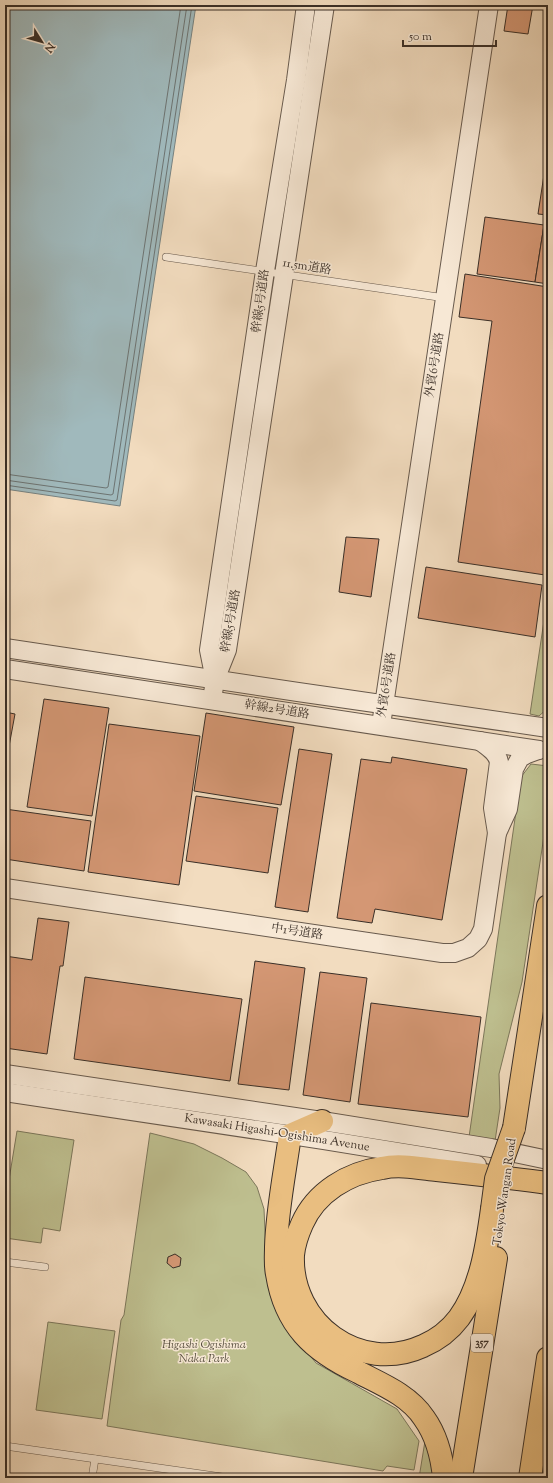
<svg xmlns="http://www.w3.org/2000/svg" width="553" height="1483" viewBox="0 0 553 1483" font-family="'Sorts Mill Goudy','Noto Serif JP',serif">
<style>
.green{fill:#bebf8f;stroke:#7c775b}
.water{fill:#a0b9bc;stroke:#778280}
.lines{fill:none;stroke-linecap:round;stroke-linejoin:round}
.shore{stroke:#6d7472;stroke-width:1}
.building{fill:#d49774;stroke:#3a2f27}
.service-casing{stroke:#685a4d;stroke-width:8}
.tertiary-casing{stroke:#685a4d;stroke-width:20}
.trunk-casing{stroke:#3a2f27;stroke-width:24}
.motorway-casing{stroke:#3a2f27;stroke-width:24}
.service{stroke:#f7e8d5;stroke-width:7}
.tertiary{stroke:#f7e8d5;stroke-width:18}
.trunk{stroke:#e9be80;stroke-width:22}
.motorway{stroke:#e9be80;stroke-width:22}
.trunk-bridge-casing{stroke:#3a2f27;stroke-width:24;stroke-linecap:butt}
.trunk-bridge{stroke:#e9be80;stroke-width:22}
.labels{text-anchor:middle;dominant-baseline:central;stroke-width:3;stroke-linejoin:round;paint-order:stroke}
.shield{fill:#f7e8d5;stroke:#73665b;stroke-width:1}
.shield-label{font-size:11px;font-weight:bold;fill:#3a2f27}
.street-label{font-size:12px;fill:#3a2f27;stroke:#f7e8d5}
.park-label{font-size:12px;font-style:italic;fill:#544c3c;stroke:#f7e8d5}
</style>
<rect width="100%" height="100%" fill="#f2dcbf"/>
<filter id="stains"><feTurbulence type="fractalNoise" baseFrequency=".005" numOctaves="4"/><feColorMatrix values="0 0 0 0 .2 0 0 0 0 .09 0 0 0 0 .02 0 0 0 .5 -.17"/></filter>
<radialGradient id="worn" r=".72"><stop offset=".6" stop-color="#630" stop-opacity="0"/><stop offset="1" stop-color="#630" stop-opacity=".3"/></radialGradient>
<g class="green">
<polygon points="548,594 548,708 539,716 530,714"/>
<polygon points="531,764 548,766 548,809 522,982 499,1074 500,1108 495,1141 469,1137 521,777"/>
<polygon points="17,1131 74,1140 60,1231 43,1228 41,1243 5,1238 5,1204"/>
<polygon points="150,1133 194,1144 222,1158 246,1172 257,1187 264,1209 267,1276 282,1320 316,1363 397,1409 419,1441 414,1470 387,1466 383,1471 107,1426 121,1320 124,1315"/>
<polygon points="48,1322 115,1331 102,1419 36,1410"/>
<polygon points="425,1441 440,1478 419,1478"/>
</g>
<polygon class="water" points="5,5 196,5 120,506 5,489"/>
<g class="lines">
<g class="shore">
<polyline points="5,474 106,488 108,487 181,5"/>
<polyline points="5,480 111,495 113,494 187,5"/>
<polyline points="5,485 115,501 117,500 192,5"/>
</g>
</g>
<g class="building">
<polygon points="508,5 533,5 528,34 504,31"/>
<polygon points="547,155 548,155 548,215 538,214"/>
<polygon points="485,217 544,225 535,282 477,274"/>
<polygon points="544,225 548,225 548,284 535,282"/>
<polygon points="465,274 548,287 548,556 545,575 458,562 492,321 459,317"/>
<polygon points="346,537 379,539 371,597 339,592"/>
<polygon points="426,567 542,585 535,637 418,618"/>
<polygon points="44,699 109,708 92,816 27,807"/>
<polygon points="5,712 15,714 5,768"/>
<polygon points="206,713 294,727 281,805 194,791"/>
<polygon points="109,724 200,736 179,885 88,872"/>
<polygon points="299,749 332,754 308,912 275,907"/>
<polygon points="392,757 467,769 442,920 375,909 372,923 337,918 361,759 391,763"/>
<polygon points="196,796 278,808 268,873 186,861"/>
<polygon points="5,809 91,821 84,871 5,859"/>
<polygon points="38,918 69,922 63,966 60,966 47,1054 5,1048 5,956 32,960"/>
<polygon points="255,961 305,968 289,1090 238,1084"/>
<polygon points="320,972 367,978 350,1102 303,1095"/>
<polygon points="85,977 242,999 230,1081 74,1059"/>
<polygon points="371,1003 481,1017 468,1117 358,1104"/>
<polygon points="175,1254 181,1258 180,1266 173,1268 167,1263 168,1257"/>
</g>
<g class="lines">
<g class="service-casing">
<g id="service">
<polyline points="166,257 445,298"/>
<polyline points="5,1262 45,1267"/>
<polyline points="5,1446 229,1478"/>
<polyline points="92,1478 95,1459"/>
</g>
</g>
<g class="tertiary-casing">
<g id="tertiary">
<polyline points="5,648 298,692 548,728"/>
<polyline points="5,669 539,750"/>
<polyline points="215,680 209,650 265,271 296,80 306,5"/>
<polyline points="212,700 215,680 227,650 325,5"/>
<polyline points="381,725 489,5"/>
<path d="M480 741C488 747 497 752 499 762L493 808 497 833"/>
<polyline points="5,888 442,953 454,953 468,948 478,939 483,929 497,833 508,809 514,769 520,758 527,754 538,750"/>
<polyline points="5,1074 322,1121 491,1148 548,1160"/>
<polyline points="5,1092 324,1140 477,1165"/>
</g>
</g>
<g class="trunk-casing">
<g id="trunk">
<path d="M322 1121 290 1135C285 1172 277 1210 276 1247 276 1256 275 1265 277 1274 285 1325 313 1351 358 1372 381 1384 409 1395 424 1418 437 1436 442 1457 444 1478"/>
<polyline points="514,1128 548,906"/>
<path d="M492 1209C487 1245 481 1288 459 1318 450 1330 437 1340 423 1346 360 1375 290 1324 293 1255 294 1245 298 1233 302 1224 316 1192 348 1173 382 1168 399 1164 419 1168 437 1170 474 1174 511 1178 548 1183"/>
<polyline points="461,1478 496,1258"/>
</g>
</g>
<g class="motorway-casing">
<polyline id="motorway" points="530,1478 548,1358"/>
</g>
<use href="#service" class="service"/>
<use href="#tertiary" class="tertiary"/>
<use href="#trunk" class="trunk"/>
<use href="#motorway" class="motorway"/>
<g class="trunk-bridge-casing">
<polyline id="trunk-bridge" points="492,1209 496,1179 514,1128"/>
</g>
<use href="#trunk-bridge" class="trunk-bridge"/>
</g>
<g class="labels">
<rect class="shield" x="471" y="1334" width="22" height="18" rx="3"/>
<g class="shield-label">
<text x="482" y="1343">357</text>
</g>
<g class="street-label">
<text transform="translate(307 267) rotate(9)">11.5m道路</text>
<text transform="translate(261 301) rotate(-82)">幹線5号道路</text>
<text transform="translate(435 365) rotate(-81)">外貿6号道路</text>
<text transform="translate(231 621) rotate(-80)">幹線5号道路</text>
<text transform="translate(387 685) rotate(-81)">外貿6号道路</text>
<text transform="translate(277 710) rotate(9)">幹線2号道路</text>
<text transform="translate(297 932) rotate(8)">中1号道路</text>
<text transform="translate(277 1133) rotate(9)">Kawasaki Higashi-Ogishima Avenue</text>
<text transform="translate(505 1192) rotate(-82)">Tokyo Wangan Road</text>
</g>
<g class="park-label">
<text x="204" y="1345">Higashi Ogishima<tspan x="204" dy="14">Naka Park</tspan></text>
</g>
</g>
<rect width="553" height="1483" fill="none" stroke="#f2dcbf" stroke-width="20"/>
<rect x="6" y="6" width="541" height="1471" fill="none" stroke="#3a2f27" stroke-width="2"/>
<rect x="10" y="10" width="533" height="1463" fill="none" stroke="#3a2f27"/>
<g transform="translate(42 42) rotate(127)" stroke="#f7e8d5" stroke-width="3" paint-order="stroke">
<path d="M0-3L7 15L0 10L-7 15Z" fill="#3a2f27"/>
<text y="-6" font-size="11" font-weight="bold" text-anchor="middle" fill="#3a2f27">N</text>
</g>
<path d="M403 40v6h93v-6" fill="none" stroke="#3a2f27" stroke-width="2"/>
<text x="409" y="40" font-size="12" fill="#3a2f27" stroke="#f7e8d5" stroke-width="3" paint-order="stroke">50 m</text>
<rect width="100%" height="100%" filter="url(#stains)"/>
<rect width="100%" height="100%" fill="url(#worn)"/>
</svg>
